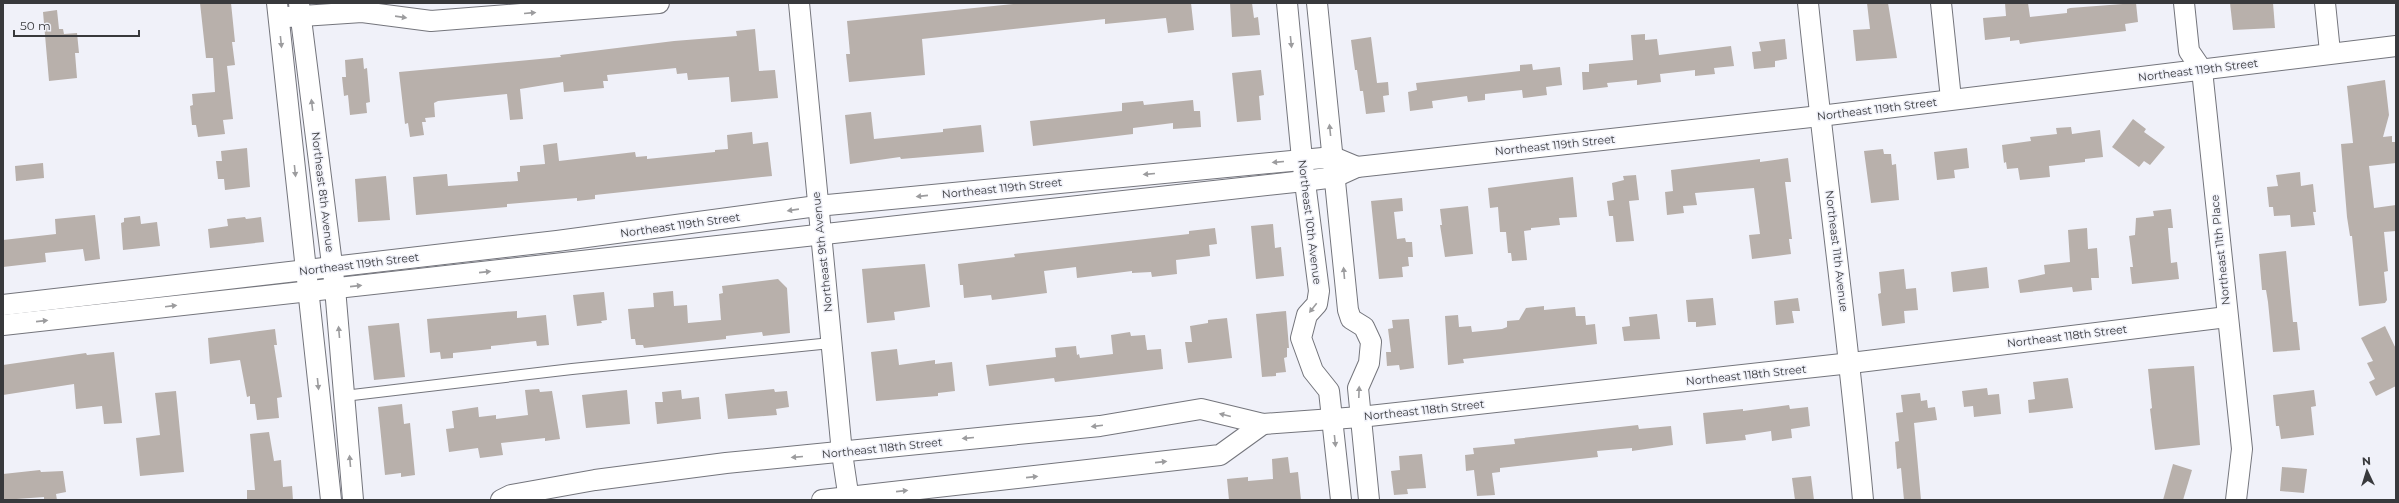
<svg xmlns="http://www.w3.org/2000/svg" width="2399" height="503" viewBox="0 0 2399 503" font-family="Montserrat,sans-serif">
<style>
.building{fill:#b8b0ab}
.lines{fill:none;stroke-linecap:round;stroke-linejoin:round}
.service-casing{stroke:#74757c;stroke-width:12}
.minor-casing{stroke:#74757c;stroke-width:22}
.service{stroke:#fff;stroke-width:10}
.minor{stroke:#fff;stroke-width:20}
.oneway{fill:#9c9c9e}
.labels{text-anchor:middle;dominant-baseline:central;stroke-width:3;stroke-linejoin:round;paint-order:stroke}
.street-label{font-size:11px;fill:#38393c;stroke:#f0f1f9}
</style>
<rect width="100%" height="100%" fill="#f0f1f9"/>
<g class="building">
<polygon points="200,3 231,3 235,42 232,42 235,65 227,66 233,119 223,120 225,134 198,137 196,125 192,125 190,106 193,105 192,94 215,92 213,58 206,58"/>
<polygon points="1024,3 1191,3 1194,30 1168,33 1166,18 1105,24 1105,19 922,39 925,75 849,82 846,54 850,54 847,21"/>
<polygon points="1230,3 1252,3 1254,18 1258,17 1260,35 1232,37"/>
<polygon points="1867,3 1888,3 1897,58 1856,61 1853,30 1870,29"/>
<polygon points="2005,3 2028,3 2030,17 2067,13 2067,9 2070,8 2136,3 2138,22 2125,24 2126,31 2033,42 2020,44 2019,40 2010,41 2010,37 1985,40 1983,18 2006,16"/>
<polygon points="2230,3 2273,3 2275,28 2233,30"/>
<polygon points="57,10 59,29 63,29 64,34 77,33 79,53 75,53 77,78 49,81 43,12"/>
<polygon points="755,29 759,71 775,70 778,98 731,102 729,77 688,80 687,73 677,74 676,68 607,75 608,81 603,81 604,88 564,92 563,82 520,89 523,119 510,120 507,94 438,101 434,103 435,117 425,118 426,122 422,122 424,135 410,137 408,123 405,124 399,72 561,57 560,55 674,41 737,36 736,31"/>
<polygon points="1645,34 1645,40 1657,39 1659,55 1731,46 1734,66 1714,68 1715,74 1695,76 1695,70 1660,74 1661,82 1637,85 1637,80 1607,83 1608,87 1583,90 1582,72 1589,72 1589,64 1633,60 1631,35"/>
<polygon points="1371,37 1377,83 1388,82 1389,95 1383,96 1385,112 1366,114 1363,91 1360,91 1357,70 1355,70 1351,40"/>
<polygon points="1785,39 1787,59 1775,61 1775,67 1754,69 1752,52 1761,51 1759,42"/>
<polygon points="363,58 364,69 367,68 370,102 366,103 367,113 350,115 348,95 344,96 342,77 346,77 345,60"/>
<polygon points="1532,64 1533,70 1560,67 1562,85 1546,87 1547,95 1523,98 1522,90 1485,94 1485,100 1468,102 1467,96 1432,101 1433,108 1410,111 1408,92 1417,90 1416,83 1520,71 1520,65"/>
<polygon points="1261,70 1264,95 1259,96 1261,120 1237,122 1232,73"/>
<polygon points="2385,80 2389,115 2383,137 2392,136 2392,142 2395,142 2396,163 2369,166 2374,208 2396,205 2396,231 2384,232 2388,271 2384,272 2387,300 2385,303 2359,306 2352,236 2350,236 2347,217 2341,144 2353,143 2347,86"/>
<polygon points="1193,100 1194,111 1200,111 1201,127 1173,129 1173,123 1133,128 1133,134 1033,146 1030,121 1122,111 1122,103 1143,101 1144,105"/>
<polygon points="871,112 874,139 943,132 943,129 981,125 984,152 901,159 900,157 850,164 845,115"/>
<polygon points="2133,119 2146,129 2144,132 2165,147 2150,165 2144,161 2139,167 2112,147"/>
<polygon points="2071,127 2072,134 2100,130 2103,157 2085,159 2085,162 2049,166 2050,177 2020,180 2018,168 2007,169 2006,162 2004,163 2002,145 2031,141 2030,137 2057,134 2056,128"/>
<polygon points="752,132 753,144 768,142 772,176 595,195 595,199 577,201 577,198 507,204 507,207 416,215 413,177 447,174 448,186 518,181 517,172 520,172 520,166 545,164 543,145 557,143 559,161 635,152 636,157 647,156 647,159 715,152 715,150 728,149 727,135"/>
<polygon points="247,148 250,187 225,190 224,179 218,179 216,161 222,161 221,151"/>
<polygon points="1967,148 1969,168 1954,170 1955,178 1937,180 1934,152"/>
<polygon points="1883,149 1884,154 1891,154 1892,165 1896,164 1899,200 1871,203 1864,151"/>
<polygon points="1788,158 1791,182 1785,182 1792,239 1789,239 1791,254 1752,259 1749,235 1760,234 1754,188 1695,193 1697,205 1683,206 1684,213 1667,215 1665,192 1673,191 1671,170 1760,159 1760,162"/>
<polygon points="43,163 44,178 16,181 15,166"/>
<polygon points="2300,172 2301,186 2313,184 2316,212 2313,212 2315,225 2291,227 2290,215 2274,216 2273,207 2269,207 2267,187 2278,186 2276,175"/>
<polygon points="1636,175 1639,200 1629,201 1634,241 1616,242 1613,216 1609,216 1607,201 1614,200 1612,183 1624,180 1623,176"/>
<polygon points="386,176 390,220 358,222 355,179"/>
<polygon points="1573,177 1577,217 1559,218 1560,225 1531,228 1531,230 1524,231 1527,260 1512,261 1511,253 1508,253 1506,232 1500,232 1498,207 1490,208 1488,188"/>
<polygon points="1402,198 1403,211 1394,212 1397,239 1405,238 1406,242 1412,242 1413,257 1408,257 1409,266 1402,267 1403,277 1379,279 1371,201"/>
<polygon points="1468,206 1473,254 1445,257 1440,225 1442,225 1440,209"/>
<polygon points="2171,209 2173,228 2168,228 2171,263 2177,262 2179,279 2132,284 2130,267 2133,267 2129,236 2135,235 2136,218 2154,216 2153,211"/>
<polygon points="95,215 100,259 85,261 83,249 45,253 46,262 3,267 3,240 56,234 55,219"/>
<polygon points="140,216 141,224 157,222 160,246 123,250 121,223 124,222 124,218"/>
<polygon points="245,217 246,219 261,217 264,242 210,248 208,229 228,226 227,219"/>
<polygon points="1273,224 1275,248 1281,247 1284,276 1256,279 1251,226"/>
<polygon points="1215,228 1217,244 1209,245 1210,256 1176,260 1177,274 1152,277 1151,272 1132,273 1132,271 1077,278 1076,267 1044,271 1047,293 992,300 991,295 964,298 963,285 960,285 958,264 1015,257 1014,254 1189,234 1189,231"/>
<polygon points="2087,228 2088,249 2097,248 2099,278 2091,278 2092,290 2073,292 2072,287 2020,293 2018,280 2045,274 2044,265 2070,262 2068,230"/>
<polygon points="2286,251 2293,322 2297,322 2300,350 2273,352 2268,302 2266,290 2262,290 2259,254"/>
<polygon points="925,264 930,307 894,312 895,320 867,323 862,269"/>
<polygon points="1987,267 1989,288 1953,292 1951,272"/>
<polygon points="1904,269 1906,289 1916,288 1918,310 1904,311 1905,323 1882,326 1878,294 1881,293 1879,272"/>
<polygon points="778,279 787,288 790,333 763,336 762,332 726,336 726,339 644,348 643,345 636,345 635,339 631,339 628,309 654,307 653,293 673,291 674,306 687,305 688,323 721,320 719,294 723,293 722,286"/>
<polygon points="604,292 607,320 601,321 602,323 577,326 573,295"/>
<polygon points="1713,298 1716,325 1696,327 1696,322 1688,322 1686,300"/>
<polygon points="1798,298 1800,311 1792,311 1794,323 1776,325 1774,301"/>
<polygon points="1544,306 1544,310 1575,307 1576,316 1585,316 1586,325 1595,324 1597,344 1463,359 1464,363 1448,365 1445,316 1458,315 1459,327 1471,326 1472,332 1502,329 1507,327 1507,321 1519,320 1526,308"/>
<polygon points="517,311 517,318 546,315 549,345 537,346 536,341 491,346 491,349 453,353 453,358 441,359 440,352 430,353 427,319"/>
<polygon points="1286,311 1289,348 1287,348 1287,357 1284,358 1286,372 1276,373 1276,376 1262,377 1256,314"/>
<polygon points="1657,314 1660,339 1624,341 1622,327 1630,326 1629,317"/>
<polygon points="1227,318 1232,358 1188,363 1185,342 1192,342 1190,326 1208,323 1208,320"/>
<polygon points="1409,319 1414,368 1400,370 1399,365 1387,366 1386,352 1391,352 1388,329 1393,328 1392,320"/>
<polygon points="399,323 405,377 374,380 368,326"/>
<polygon points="2385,326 2396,349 2396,386 2376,396 2369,382 2375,379 2367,363 2373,361 2361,338"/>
<polygon points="275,329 277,345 274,345 282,397 277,398 279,418 257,420 255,404 250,404 250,396 247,397 240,360 210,364 208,338"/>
<polygon points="1130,332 1131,336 1145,335 1147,350 1161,349 1163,369 1055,382 1054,378 989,386 986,365 1056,357 1055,348 1076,346 1077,355 1079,354 1080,358 1113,354 1111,335"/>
<polygon points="897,349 899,365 935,360 935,364 952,362 955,391 938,393 938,396 876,401 871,352"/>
<polygon points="114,352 122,423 104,424 102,406 76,409 74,384 3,395 3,365 86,353 87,355"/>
<polygon points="2194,366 2200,445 2155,450 2150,409 2152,408 2148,369"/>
<polygon points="2068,378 2073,408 2029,413 2028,400 2035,399 2033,382"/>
<polygon points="1987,388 1988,395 1999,394 2001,414 1974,417 1973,406 1964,407 1962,391"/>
<polygon points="539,389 540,392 552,391 560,439 545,441 545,438 501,443 503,455 480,458 478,448 449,452 446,429 454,428 452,411 478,407 479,417 496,415 496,419 528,415 525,390"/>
<polygon points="774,389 775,392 787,391 789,407 776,409 777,415 728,419 725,394"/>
<polygon points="627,390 630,424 586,428 582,395"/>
<polygon points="681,390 682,399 699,397 701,419 657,424 655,402 663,402 662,392"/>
<polygon points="2314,390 2316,406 2311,407 2314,435 2281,439 2279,426 2276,426 2273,395"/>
<polygon points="176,391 184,472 140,476 136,438 160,435 155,393"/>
<polygon points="1920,393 1921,401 1927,400 1928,408 1935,407 1937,420 1914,423 1921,500 1904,500 1901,468 1897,469 1895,442 1899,441 1896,413 1903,412 1901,395"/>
<polygon points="402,404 404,424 410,423 415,475 401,477 401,473 385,475 378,407"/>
<polygon points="1789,405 1790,409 1808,407 1810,426 1791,429 1792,438 1772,441 1771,431 1745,435 1746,440 1706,444 1703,413 1743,409 1743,411"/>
<polygon points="1638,425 1639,429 1671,426 1673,445 1632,451 1632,448 1597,451 1598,457 1500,468 1500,472 1492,473 1495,495 1477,496 1474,470 1466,471 1465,455 1474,454 1473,448 1515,444 1514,439"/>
<polygon points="269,432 274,461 281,460 283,487 292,486 293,500 247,500 247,490 255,490 250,434"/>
<polygon points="1422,454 1426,488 1407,489 1408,494 1394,495 1391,471 1400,470 1399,456"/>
<polygon points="1288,457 1290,473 1298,472 1301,500 1229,500 1227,479 1248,477 1248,481 1273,479 1272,459"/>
<polygon points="2173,464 2192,470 2183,500 2163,500"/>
<polygon points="2282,467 2307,469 2304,493 2280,491"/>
<polygon points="40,470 41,472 63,471 66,492 56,494 57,500 44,500 44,497 3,500 3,474"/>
<polygon points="1811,476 1814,500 1795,500 1792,478"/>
</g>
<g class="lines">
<g class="service-casing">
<polyline id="service" points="344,396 572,369 831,343"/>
</g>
<g class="minor-casing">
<g id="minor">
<polyline points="277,3 331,500"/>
<polyline points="299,3 335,288 353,500"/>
<polyline points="799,3 842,453 849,500"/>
<polyline points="1287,3 1302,159 1319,291 1317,304 1307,315 1301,338 1313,371 1329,391 1341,500"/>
<polyline points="1317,3 1348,310 1351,319 1364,327 1371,342 1369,363 1358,388 1369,500"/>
<path d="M1808 3C1825 169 1848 334 1863 500"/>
<polyline points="1941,3 1951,99"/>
<polyline points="2184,3 2189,51 2202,70 2242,449 2236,500"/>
<polyline points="2325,3 2330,52"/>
<polyline points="287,17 362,12 431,21 659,3"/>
<polyline points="3,305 557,241 817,206 1333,157 1357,167"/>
<polyline points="3,325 1304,181 1335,177 1357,167 1820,116 2396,46"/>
<polyline points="501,500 511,495 595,480 726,463 1100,426 1201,409 1263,424 1360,417 1851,363 2227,317"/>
<polyline points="822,500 1220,455 1263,424"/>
</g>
</g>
<use href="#service" class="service"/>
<use href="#minor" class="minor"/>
</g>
<defs><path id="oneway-solid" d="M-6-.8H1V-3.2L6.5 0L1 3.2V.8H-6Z"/></defs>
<g class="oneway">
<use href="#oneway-solid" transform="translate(530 13) rotate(-5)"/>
<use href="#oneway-solid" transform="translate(401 17) rotate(8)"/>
<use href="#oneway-solid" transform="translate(281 42) rotate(84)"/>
<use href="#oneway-solid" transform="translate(1291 42) rotate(84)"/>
<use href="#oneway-solid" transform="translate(312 105) rotate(-97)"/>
<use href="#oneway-solid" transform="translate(1330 130) rotate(-96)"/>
<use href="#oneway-solid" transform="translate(1278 162) rotate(175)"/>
<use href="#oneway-solid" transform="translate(295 171) rotate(84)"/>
<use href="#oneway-solid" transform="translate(1149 174) rotate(175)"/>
<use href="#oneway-solid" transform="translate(922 196) rotate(174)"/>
<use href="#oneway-solid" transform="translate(793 210) rotate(172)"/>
<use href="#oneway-solid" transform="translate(485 272) rotate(-6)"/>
<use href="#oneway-solid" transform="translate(1344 273) rotate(-95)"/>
<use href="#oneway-solid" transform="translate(356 286) rotate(-6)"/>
<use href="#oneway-solid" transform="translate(171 306) rotate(-7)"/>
<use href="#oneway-solid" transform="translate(1313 308) rotate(128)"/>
<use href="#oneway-solid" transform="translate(42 321) rotate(-6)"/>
<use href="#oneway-solid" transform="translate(339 332) rotate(-95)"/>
<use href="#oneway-solid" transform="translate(318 384) rotate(84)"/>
<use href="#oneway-solid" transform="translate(1359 392) rotate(-88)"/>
<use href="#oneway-solid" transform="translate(1225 415) rotate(-166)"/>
<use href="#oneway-solid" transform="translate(1097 426) rotate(173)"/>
<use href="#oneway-solid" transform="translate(968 438) rotate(175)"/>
<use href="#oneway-solid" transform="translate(1335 441) rotate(84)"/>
<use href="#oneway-solid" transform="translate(797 457) rotate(175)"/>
<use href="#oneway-solid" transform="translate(350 461) rotate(-95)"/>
<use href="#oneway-solid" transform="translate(1161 462) rotate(-6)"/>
<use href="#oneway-solid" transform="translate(1032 477) rotate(-6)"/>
<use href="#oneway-solid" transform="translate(902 491) rotate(-6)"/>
</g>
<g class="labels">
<g class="street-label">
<text transform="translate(2198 70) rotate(-7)">Northeast 119th Street</text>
<text transform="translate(1877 109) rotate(-7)">Northeast 119th Street</text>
<text transform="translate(1555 145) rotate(-6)">Northeast 119th Street</text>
<text transform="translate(1002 188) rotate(-6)">Northeast 119th Street</text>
<text transform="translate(323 192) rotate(83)">Northeast 8th Avenue</text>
<text transform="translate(1310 222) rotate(83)">Northeast 10th Avenue</text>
<text transform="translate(680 225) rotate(-8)">Northeast 119th Street</text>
<text transform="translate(2220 250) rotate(-96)">Northeast 11th Place</text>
<text transform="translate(1837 251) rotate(83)">Northeast 11th Avenue</text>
<text transform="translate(822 252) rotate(-96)">Northeast 9th Avenue</text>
<text transform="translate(359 264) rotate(-7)">Northeast 119th Street</text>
<text transform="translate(2067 336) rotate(-7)">Northeast 118th Street</text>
<text transform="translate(1746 375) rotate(-6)">Northeast 118th Street</text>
<text transform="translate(1424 410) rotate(-6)">Northeast 118th Street</text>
<text transform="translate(882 448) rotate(-6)">Northeast 118th Street</text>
</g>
</g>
<rect width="2399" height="503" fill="none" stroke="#38393c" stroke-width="8"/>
<g transform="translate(2367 471) rotate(356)" stroke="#f0f1f9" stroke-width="3" paint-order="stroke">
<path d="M0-3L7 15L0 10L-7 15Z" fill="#38393c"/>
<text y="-6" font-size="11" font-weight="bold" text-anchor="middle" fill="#38393c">N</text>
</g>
<path d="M14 30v6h125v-6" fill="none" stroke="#38393c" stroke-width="2"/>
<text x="20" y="30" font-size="12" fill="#38393c" stroke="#f0f1f9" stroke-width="3" paint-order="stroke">50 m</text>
</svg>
